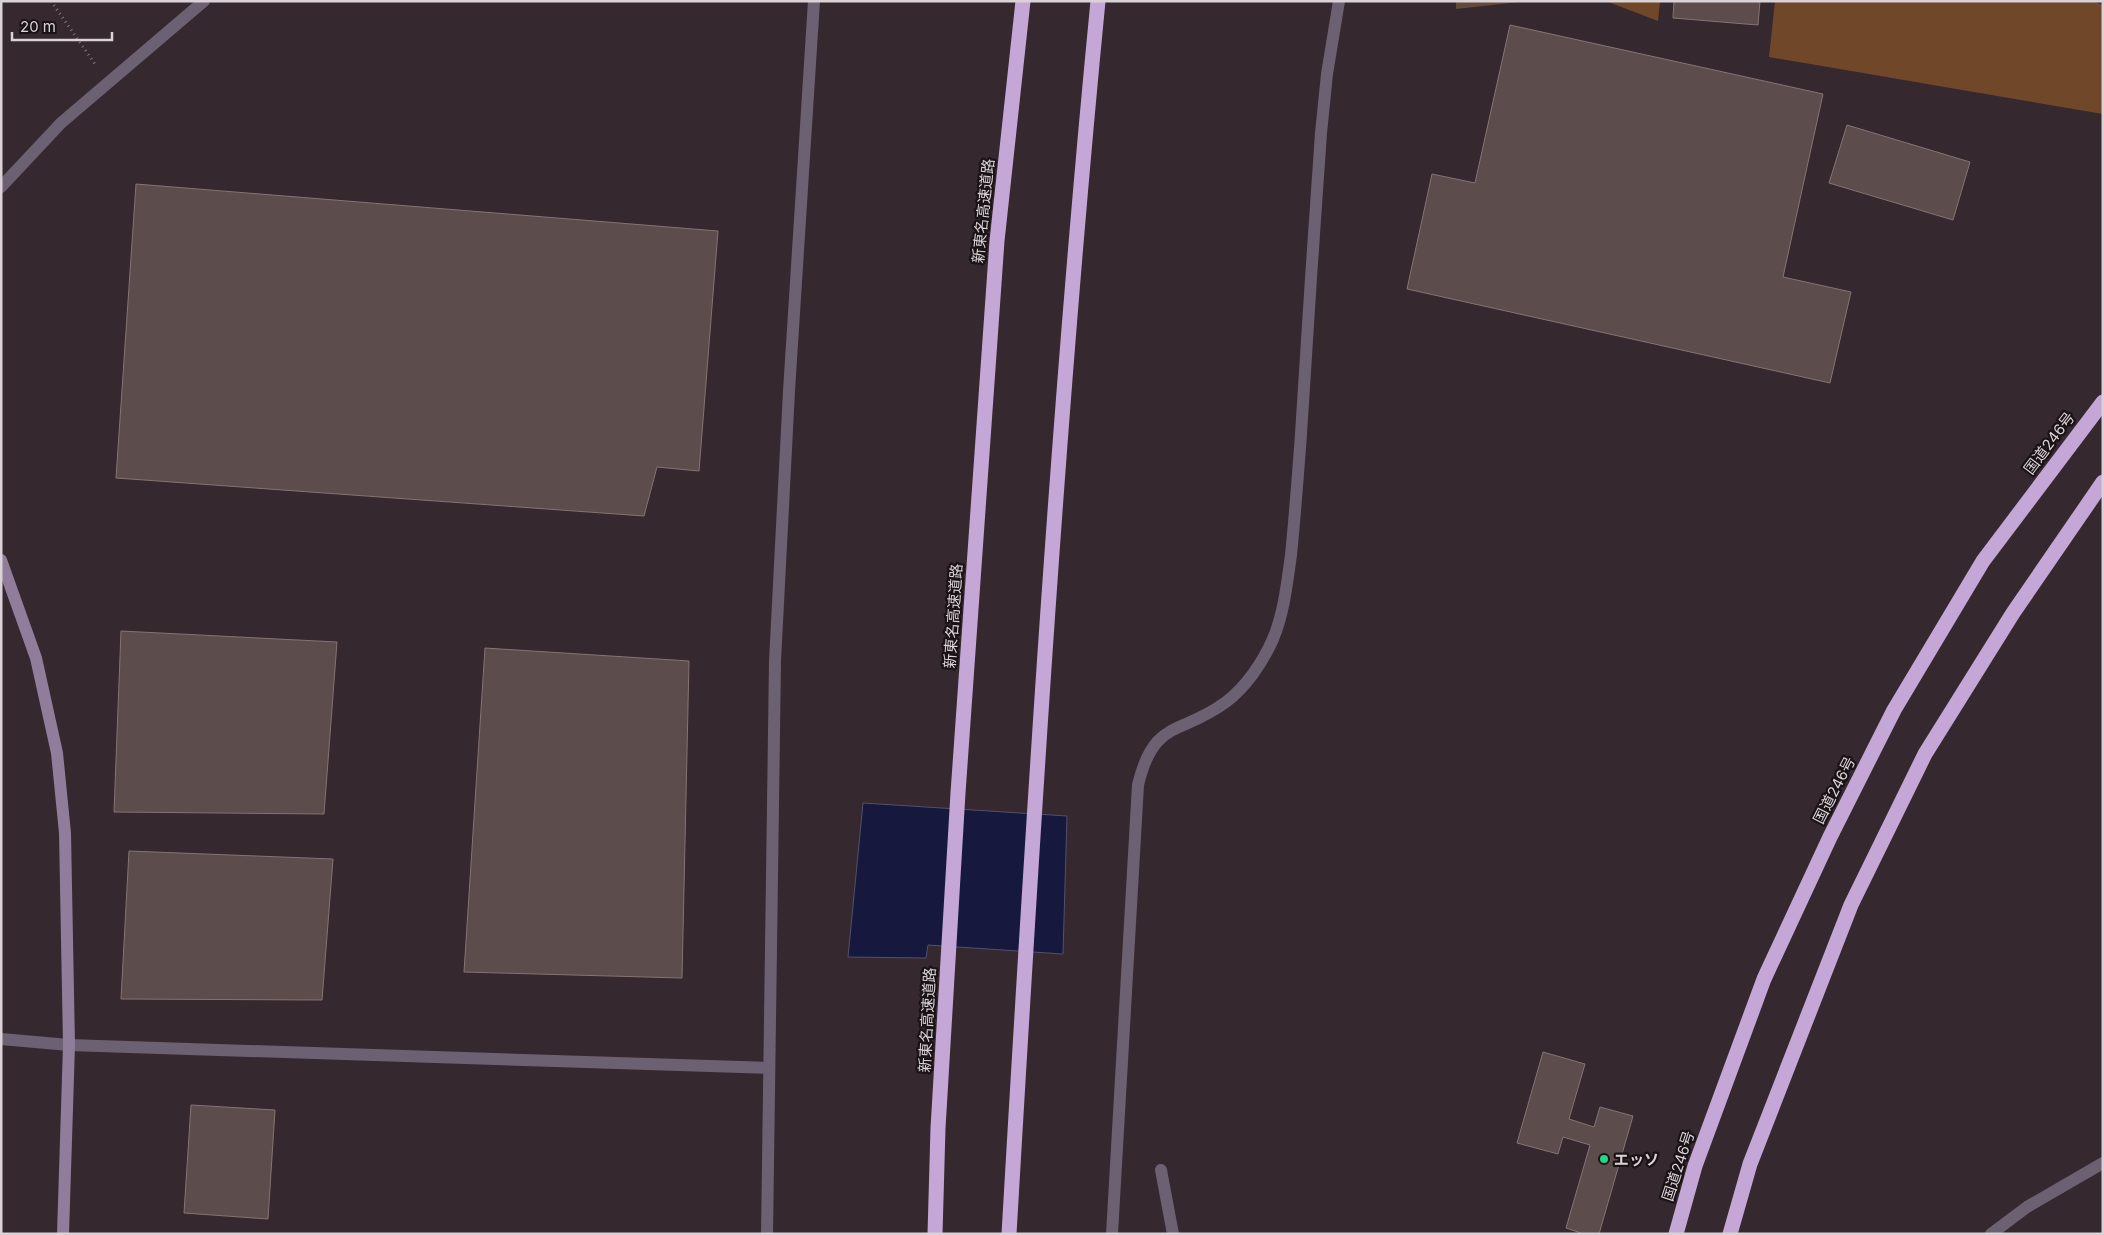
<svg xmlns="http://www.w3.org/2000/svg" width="2104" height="1235" viewBox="0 0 2104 1235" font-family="Inter,'Noto Sans JP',sans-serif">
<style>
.green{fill:#644a39}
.forest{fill:#714729}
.water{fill:#17183e;stroke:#52506c}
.building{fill:#5d4c4c;stroke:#867473}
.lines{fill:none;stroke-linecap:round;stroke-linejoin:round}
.path{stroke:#82767c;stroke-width:3;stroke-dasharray:1 4;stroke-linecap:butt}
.street{stroke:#6c6173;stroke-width:12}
.secondary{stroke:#907d9b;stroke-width:12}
.highway{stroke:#c4a7d6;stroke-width:15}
.poi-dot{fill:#21d887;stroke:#191316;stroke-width:2}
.labels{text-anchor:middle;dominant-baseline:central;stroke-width:4.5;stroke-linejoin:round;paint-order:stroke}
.street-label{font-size:15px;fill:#dbd2d7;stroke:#191316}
.poi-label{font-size:15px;font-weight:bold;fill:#dbd2d7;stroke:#191316;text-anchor:start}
</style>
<rect width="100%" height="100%" fill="#35282f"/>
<polygon class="green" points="1456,1 1528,1 1456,9"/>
<g class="forest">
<polygon points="1606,1 1660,1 1658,21"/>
<polygon points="1775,1 2093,1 2103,5 2103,114 1769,57"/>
</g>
<polygon class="water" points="863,803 1067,816 1063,954 928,945 926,958 848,957"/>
<g class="building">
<polygon points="1674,1 1760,1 1758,25 1673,18"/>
<polygon points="1510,25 1823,94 1783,277 1851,292 1830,383 1407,289 1432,174 1475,183"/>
<polygon points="1847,125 1970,162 1953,220 1829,183"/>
<polygon points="136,184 718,231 699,471 657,467 644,516 116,478"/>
<polygon points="121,631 337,642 324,814 114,812"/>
<polygon points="485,648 689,661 682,978 464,972"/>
<polygon points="129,851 333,859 322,1000 121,999"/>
<polygon points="1543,1052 1585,1064 1569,1119 1594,1127 1600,1107 1633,1116 1599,1234 1584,1234 1566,1228 1590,1145 1563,1137 1558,1154 1517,1143"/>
<polygon points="191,1105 275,1110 268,1219 184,1213"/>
</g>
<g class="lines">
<polyline class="path" points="51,1 95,64"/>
<g class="street">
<polyline points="1,187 61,123 204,1"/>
<polyline points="1,1039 69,1045 769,1068"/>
<polyline points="1161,1170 1173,1234"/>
<polyline points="767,1234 775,661 789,391 814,1"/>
<path d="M1112 1234 1138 785C1154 718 1180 736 1226 702 1246 687 1263 662 1273 639 1284 613 1287 583 1291 555 1295 515 1298 475 1301 434 1307 334 1314 233 1321 133L1327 74 1339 1"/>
<polyline points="1991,1234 2027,1207 2103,1163"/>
</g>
<polyline class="secondary" points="1,560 36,658 57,753 65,833 69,1045 63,1234"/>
<g class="highway">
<polyline points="935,1234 938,1128 958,793 997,241 1023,1"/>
<path d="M1009 1234C1033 822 1058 411 1098 1"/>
<polyline points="1676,1234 1695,1166 1764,979 1830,837 1894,710 1983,561 2103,402"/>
<polyline points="1730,1234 1750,1164 1851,905 1925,754 2013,613 2103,482"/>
</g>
</g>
<circle class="poi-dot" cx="1604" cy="1159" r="5"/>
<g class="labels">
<g class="street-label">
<text transform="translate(983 211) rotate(-84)">新東名高速道路</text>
<text transform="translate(2049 443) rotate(-53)">国道246号</text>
<text transform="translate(953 616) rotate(-86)">新東名高速道路</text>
<text transform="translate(1834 790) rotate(-63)">国道246号</text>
<text transform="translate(927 1020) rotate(-87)">新東名高速道路</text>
<text transform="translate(1678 1166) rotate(-72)">国道246号</text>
</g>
<g class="poi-label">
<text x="1614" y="1159">エッソ</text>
</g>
</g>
<rect width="2104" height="1235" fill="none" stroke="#dbd2d7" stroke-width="5"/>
<path d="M12 32v8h100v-8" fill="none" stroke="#dbd2d7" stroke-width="2.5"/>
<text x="20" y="32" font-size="15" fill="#dbd2d7" stroke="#191316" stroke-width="4" paint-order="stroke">20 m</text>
</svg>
